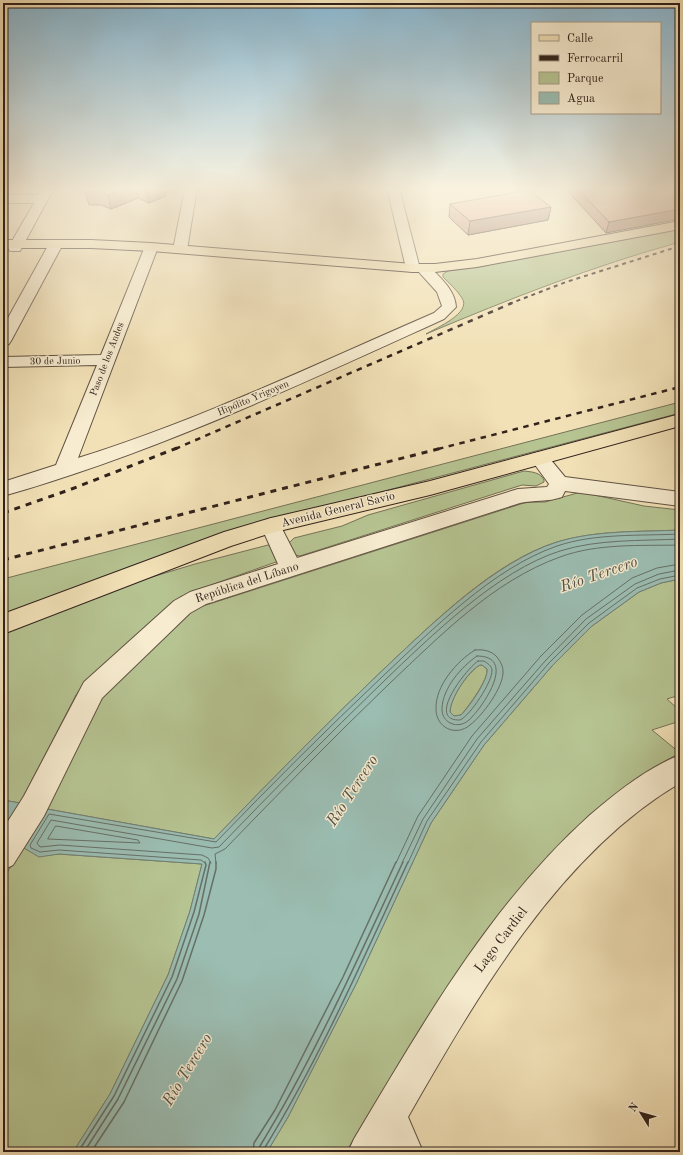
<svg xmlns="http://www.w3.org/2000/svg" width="683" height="1155" viewBox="0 0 683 1155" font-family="'Old Standard TT',serif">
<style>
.green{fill:#b6c492;stroke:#747357}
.water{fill:#9bbdb2;stroke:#717f76;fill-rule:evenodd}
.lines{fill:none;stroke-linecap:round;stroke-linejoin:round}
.shore-far1{stroke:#667067;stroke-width:1}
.shore{stroke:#667067;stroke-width:1.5}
.minor-casing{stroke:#615243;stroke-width:2}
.major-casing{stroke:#31221c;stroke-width:2}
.minor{fill:#f7ecd0;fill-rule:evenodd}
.major{fill:#f2e1b7;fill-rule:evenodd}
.rail-far2{stroke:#31221c;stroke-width:2;stroke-dasharray:4 4;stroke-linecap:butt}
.rail-far1{stroke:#31221c;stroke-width:2.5;stroke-dasharray:5.5 5.5;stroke-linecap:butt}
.rail{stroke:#31221c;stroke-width:3;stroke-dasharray:6 6;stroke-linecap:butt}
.wall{fill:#c48c7c;stroke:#31221c}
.shaded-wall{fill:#a07265;stroke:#31221c}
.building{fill:#e4a390;stroke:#31221c}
.labels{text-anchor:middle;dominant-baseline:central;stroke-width:3;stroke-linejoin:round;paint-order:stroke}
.far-street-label{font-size:10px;fill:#31221c;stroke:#f7ecd0}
.street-label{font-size:12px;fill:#31221c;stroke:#f7ecd0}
.near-street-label{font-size:14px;fill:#31221c;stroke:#f7ecd0}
.near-water-label{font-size:16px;font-style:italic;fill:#515049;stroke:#f7ecd0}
</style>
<rect width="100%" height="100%" fill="#f2e1b7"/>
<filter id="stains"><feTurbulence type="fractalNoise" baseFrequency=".005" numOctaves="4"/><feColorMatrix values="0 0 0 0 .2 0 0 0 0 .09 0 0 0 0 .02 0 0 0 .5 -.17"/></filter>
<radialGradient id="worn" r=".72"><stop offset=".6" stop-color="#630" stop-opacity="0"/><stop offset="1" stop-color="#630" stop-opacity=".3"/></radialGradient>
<g class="green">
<path d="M680 227V242C593 266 509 299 426 334 436 328 472 313 462 298 457 290 449 283 443 277V274L448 271Z"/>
<polygon points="680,402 680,413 233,531 3,614 3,579"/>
<path d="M524 471C532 472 540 472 544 480V482L536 486 522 485 300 556 295 555 289 543 294 538 342 526 368 515Z"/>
<path d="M581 492 644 506 680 510V530C639 532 597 530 557 542 495 561 434 622 387 666 328 722 271 780 214 839L47 809 103 694 188 612 200 607 527 502H545Z"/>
<polygon points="268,545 271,546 278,560 276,562 194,591 180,597 85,682 76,695 20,803 3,800 3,630 99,593 195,564"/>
<path d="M680 579V695L667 699 679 710 680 721 652 730 680 753C652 767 627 785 603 806L380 1095 346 1152H267L288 1117 356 984 431 823 484 745 552 666 592 626 639 592 661 583Z"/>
<path d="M480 665H482L487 669C489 679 468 707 461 715L454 716 450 712C450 698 468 672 480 665Z"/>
<polygon points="24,848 39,856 59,854 202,864 190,911 168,975 110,1094 73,1152 3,1152 3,878"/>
</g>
<g class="water">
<path d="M680 530V579L661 583 639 592 592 626 552 666 484 745 431 823 356 984 288 1117 267 1152H73L110 1094 168 975 190 911 202 864 59 854 39 857 24 848 47 809 214 839C271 780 328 722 387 666 434 622 495 562 557 542 597 530 639 532 680 530ZM480 665H482L487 669C489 679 469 707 461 715L454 716 450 712C450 699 468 671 480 665Z"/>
<polygon points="3,800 20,803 3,831"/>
</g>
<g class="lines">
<g class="shore-far1">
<path d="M475 650C483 649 492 651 497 657 500 661 503 666 503 671 504 687 482 716 470 725 456 737 436 728 436 709 435 686 457 661 475 650Z"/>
<path d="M477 656C518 656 483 707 469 720 458 730 441 723 442 708 443 688 461 667 477 656Z"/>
<path d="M478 661H484C487 663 492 666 492 670 493 681 470 716 460 720 425 721 467 668 478 661Z"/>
<polygon points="56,826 138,840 140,843 48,839"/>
<path d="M205 863 201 860 59 850 40 852 31 848 30 845 49 814 216 842C271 785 326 730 383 676 432 630 493 568 557 546 595 533 640 536 680 534"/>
<path d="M211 863 208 858 202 855 60 845 40 847 37 843 51 820 212 848 219 847C273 791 327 736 383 682 431 636 497 571 560 551 598 539 640 541 680 539"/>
<path d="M216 863 215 854 225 849C279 793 333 738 389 684 440 636 493 581 560 557 598 543 640 546 680 545"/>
<polyline points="396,863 418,816 472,736 541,656 582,615 632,578 657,568 680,564"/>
<polyline points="402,863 423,819 477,739 546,660 586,619 635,584 659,574 680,570"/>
<polyline points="408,863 427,821 481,742 549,663 589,623 637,588 660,579 680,575"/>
</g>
<g class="shore">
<polyline points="78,1152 114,1096 172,977 194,912 206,865 205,862"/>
<polyline points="84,1152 118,1099 177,979 199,914 210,862"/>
<polyline points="91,1152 124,1102 182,981 204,915 216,869 216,862"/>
<polyline points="253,1152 254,1143 275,1110 343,977 396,862"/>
<path d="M259 1152 260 1146C315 1056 358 958 403 862"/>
<path d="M264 1152V1149C320 1058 363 959 408 862"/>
</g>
<g class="minor-casing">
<g id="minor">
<polygon points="42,188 54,188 20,251 10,251 8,248 34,203 3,203 3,195 38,195"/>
<polygon points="185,188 197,188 187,250 185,253 175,253 173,250"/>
<path d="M387 188H399L419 265H428C439 277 455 289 456 307L444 319C299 385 157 452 3 496V482L56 465 97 365 3 367V357L101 355 146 244H156L158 247 78 458C200 420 316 364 434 313L442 306 437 292 418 271 413 272 408 271 406 268Z"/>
<polygon points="56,240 61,241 63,244 11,341 9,344 3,346 3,327 49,244 51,241"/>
<path d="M539 452 546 454 565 477 680 492V506L565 491 562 497C548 502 534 500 520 503L206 604 190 613 102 698 44 816 13 865 3 870V829L24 796 84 682 174 601 190 592 278 564 261 526 264 521 271 518 278 521 297 558 518 489 547 487 549 484 530 458 532 454Z"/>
<path d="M680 755V783C559 854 476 998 408 1117L423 1152H348L354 1139C422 1025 490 905 590 815 617 792 647 768 680 755Z"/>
</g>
</g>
<g class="major-casing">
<g id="major">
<polygon points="680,221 680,229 477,267 435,272 413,272 151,251 91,248 3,248 3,240 91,240 151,243 413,264 435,264 477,259"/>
<polygon points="680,414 680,426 430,495 271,533 231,546 3,634 3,614 224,532 271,518 430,481"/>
</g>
</g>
<use href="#minor" class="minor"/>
<use href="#major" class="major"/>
<polyline class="rail-far2" points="509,304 566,282 680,246"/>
<g class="rail-far1">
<polyline points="175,449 512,303"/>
<polyline points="438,449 680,387"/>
</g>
<g class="rail">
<polyline points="3,513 69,490 177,448"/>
<polyline points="3,560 442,448"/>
</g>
</g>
<g class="wall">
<polygon points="86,188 165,188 166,196 149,203 138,198 111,209 101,205 89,205 85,192"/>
<polygon points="565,188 680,188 606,233"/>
<polygon points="450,204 551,207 548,220 468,235 449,217"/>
</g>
<g class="shaded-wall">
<polygon points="125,188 136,188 138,198 111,209 108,195"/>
<polygon points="149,188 165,188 166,196 149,203 146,189"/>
<polygon points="551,207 548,220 468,235 470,221"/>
<polygon points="680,209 680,219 606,233 609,222"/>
</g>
<g class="building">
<polygon points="86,188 125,188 108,195 98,191 85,192"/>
<polygon points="577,188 680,188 680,209 609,222"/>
<polygon points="529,190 551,207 470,221 450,204"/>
</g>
<linearGradient id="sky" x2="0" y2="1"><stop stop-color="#89b8d2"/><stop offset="0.54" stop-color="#f9f2df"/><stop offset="1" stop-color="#f9f2df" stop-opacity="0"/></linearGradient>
<rect width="683" height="350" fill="url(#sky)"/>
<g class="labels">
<g class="far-street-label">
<text transform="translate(107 359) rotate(-69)">Paso de los Andes</text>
<text transform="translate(55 361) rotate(-1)">30 de Junio</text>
<text transform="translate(253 398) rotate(-23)">Hipólito Yrigoyen</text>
</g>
<g class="street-label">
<text transform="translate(338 510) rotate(-14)">Avenida General Savio</text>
<text transform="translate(247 583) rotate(-18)">República del Líbano</text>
</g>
<g class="near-street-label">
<text transform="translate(501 940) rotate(-53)">Lago Cardiel</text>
</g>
<g class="near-water-label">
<text transform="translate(599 575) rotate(-19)">Río Tercero</text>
<text transform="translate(353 791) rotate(-57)">Río Tercero</text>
<text transform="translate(188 1070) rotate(-59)">Río Tercero</text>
</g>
</g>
<rect width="683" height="1155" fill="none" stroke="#f2e1b7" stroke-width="16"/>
<rect x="4" y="4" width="675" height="1147" fill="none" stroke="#31221c" stroke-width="2"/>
<rect x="8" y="8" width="667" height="1139" fill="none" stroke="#31221c"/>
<rect x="531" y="22" width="130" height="92" fill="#f7ecd0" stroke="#a89b88"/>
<rect x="539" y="35" width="20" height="6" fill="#f2e1b7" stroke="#a89b88"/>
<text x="567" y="42" font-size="12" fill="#31221c">Calle</text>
<rect x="539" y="55" width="20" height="6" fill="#31221c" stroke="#a89b88"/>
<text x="567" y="62" font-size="12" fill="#31221c">Ferrocarril</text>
<rect x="539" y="72" width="20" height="12" fill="#b6c492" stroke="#a89b88"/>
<text x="567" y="82" font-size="12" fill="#31221c">Parque</text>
<rect x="539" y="92" width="20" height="12" fill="#9bbdb2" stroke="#a89b88"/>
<text x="567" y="102" font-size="12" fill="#31221c">Agua</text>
<g transform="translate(641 1113) rotate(307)" stroke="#f7ecd0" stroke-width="3" paint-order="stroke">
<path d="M0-3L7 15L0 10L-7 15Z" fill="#31221c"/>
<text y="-6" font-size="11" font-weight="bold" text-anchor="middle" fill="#31221c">N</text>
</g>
<rect width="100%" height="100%" filter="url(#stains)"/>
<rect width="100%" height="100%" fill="url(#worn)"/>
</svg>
